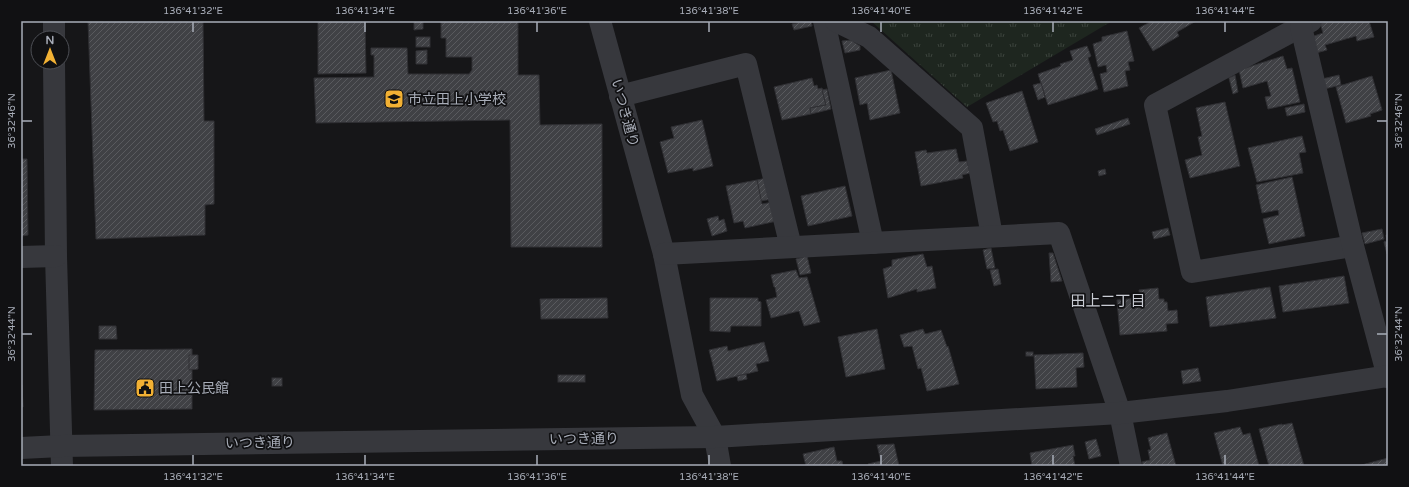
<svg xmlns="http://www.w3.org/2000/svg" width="1409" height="487" viewBox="0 0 1409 487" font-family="'Varela Round','Noto Sans JP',sans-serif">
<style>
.grass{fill:url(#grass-tufts)}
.building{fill:url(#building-hatch);stroke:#303034}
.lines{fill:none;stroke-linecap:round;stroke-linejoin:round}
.minor{stroke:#37383d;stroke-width:22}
.ticks{fill:none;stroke:#a8adb8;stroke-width:1.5}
.labels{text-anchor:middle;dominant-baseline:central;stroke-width:3.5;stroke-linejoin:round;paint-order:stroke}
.poi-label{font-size:14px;fill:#a8adb8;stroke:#111113;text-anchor:start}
.street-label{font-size:14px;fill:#a8adb8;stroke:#111113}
.neighbourhood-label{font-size:15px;fill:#c9ccd4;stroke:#111113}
.neatline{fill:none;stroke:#a8adb8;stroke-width:1.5}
.ticks-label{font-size:10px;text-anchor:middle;fill:#a8adb8}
</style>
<defs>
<pattern id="grass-tufts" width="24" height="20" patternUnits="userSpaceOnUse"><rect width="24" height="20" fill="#1e261f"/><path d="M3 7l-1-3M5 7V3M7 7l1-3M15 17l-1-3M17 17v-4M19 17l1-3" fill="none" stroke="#3c433d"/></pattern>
<pattern id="building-hatch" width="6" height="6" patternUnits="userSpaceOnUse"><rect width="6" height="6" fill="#404145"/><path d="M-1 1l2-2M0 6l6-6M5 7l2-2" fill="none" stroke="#595a5e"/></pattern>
</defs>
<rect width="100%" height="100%" fill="#161618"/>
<polygon class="grass" points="871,21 1112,21 967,107"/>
<g class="building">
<polygon points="88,21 203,21 204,121 214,121 214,204 205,205 205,235 96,239"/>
<polygon points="318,21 365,21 366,73 318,74"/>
<polygon points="414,21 423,21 423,29 414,30"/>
<polygon points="441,21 518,21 518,75 539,75 540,125 602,124 602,247 511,247 510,120 316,123 314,78 374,77 374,55 371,55 371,48 407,48 408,74 469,74 472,70 472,57 446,57 446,38 441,38"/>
<polygon points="807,21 811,21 812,26 794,30 792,24"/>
<polygon points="1152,21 1196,21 1177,32 1179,36 1153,51 1139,28"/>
<polygon points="1326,21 1369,21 1374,37 1357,41 1356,36 1325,45 1327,50 1316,53 1311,37 1323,33 1320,23"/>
<polygon points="1127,31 1134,61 1128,62 1130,70 1125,71 1128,86 1104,92 1100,74 1107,72 1106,65 1098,67 1093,44 1102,41 1102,37"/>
<rect x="416" y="37" width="14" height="10"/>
<polygon points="851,40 860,46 860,50 845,53 842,41"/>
<polygon points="1087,46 1091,56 1088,58 1098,89 1048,105 1038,74 1061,66 1060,64 1073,60 1070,51"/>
<polygon points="427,50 427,64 416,64 416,51"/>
<polygon points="1283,56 1287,69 1292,68 1300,102 1268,109 1265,97 1271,96 1267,81 1243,88 1239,70"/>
<polygon points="891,70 900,113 870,120 867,103 860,105 855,78"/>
<polygon points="1235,75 1238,92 1233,94 1229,78"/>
<polygon points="1339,75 1341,85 1324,89 1322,79"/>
<polygon points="1372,76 1382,110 1370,114 1371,116 1346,123 1336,87"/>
<polygon points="812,78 814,86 817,85 818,89 822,88 826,105 810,108 811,114 782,120 774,87"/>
<polygon points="1041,83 1045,97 1038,100 1033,85"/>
<polygon points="827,89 831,109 811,114 810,108 826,105 822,90"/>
<polygon points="1022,91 1038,142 1010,151 1003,130 1000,131 997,121 993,122 986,103"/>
<polygon points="1225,102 1240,166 1190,178 1185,160 1202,155 1198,137 1202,136 1196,108"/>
<polygon points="1304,104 1305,112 1287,116 1285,108"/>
<polygon points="1128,118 1130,124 1097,135 1095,129"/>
<polygon points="702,120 713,166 693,171 693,168 668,173 660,142 674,138 671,127"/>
<polygon points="1302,136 1306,152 1299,153 1303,173 1257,182 1248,148"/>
<polygon points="956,149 959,162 967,161 970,173 962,175 963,178 921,186 915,152 926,150 927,153"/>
<polygon points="21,159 27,159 28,235 22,236 21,236"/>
<polygon points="1105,169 1106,174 1099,176 1098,171"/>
<polygon points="1292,177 1305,236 1269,244 1263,219 1279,215 1278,210 1262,213 1256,185"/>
<polygon points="767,178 772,199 761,201 757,180"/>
<polygon points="757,180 762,204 773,202 777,221 745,228 743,221 734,223 726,186"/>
<polygon points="845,186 852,216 808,226 801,196"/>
<polygon points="718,216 719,221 724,219 727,231 712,236 707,219"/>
<polygon points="1168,228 1170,235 1154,239 1152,232"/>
<polygon points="1382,229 1384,239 1365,244 1362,233"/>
<polygon points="1386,235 1388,235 1388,254 1387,254 1384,242 1387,241"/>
<polygon points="991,248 995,268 987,269 983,250"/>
<polygon points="1049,253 1053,253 1062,281 1051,282"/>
<polygon points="923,254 927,267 932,266 936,288 917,292 917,289 888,298 883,269 892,266 892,260"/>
<polygon points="807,256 811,273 800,275 796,259"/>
<polygon points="998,269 1001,284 994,286 990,270"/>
<polygon points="796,270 799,278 807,277 820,322 804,326 799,311 771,318 766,300 777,297 775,287 774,287 771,275"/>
<polygon points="1344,276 1349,303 1283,312 1279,286"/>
<polygon points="1270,287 1276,318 1210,327 1206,297"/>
<polygon points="1158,288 1159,299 1164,299 1164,302 1167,302 1168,311 1177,310 1178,323 1166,324 1167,331 1120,335 1117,300 1140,298 1139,290"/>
<polygon points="607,298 608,318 541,319 540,299"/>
<polygon points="710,298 758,298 758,301 761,302 761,326 731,326 730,332 710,331"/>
<polygon points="99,326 116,326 117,339 99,339"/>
<polygon points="877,329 885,369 846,377 838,337"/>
<polygon points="923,329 925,334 941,330 947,347 948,346 959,384 927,391 921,368 918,369 912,346 904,347 900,335"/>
<polygon points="764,342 769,361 756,364 758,371 717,381 709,350 727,346 728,351"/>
<polygon points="192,349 192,409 94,410 95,350"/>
<rect x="1026" y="352" width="7" height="4"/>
<polygon points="1083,353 1084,367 1076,368 1077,387 1036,389 1034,355"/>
<polygon points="189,355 198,355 198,369 189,370"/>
<polygon points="1198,368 1201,381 1183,384 1181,371"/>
<polygon points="746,374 747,379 738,381 737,376"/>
<rect x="558" y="375" width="27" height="7"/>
<rect x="272" y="378" width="10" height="8"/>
<polygon points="21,385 22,385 23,407 21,407"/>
<polygon points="1292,423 1304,466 1269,466 1259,429 1282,424 1282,425"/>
<polygon points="1240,427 1243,435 1250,433 1259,466 1223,466 1214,433"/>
<polygon points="1167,433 1176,466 1143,466 1142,462 1150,460 1148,450 1151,450 1148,438"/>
<polygon points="1096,439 1101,456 1089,459 1085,442"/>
<polygon points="894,444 899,466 869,466 868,464 881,461 877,445"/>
<polygon points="1073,445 1075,456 1073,456 1075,466 1032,466 1030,453"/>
<polygon points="834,447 837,461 842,461 843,466 806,466 803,454"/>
<polygon points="1388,458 1388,466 1358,466"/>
</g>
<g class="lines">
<g class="minor">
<polyline points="54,21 54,38"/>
<polyline points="600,21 664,254 692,395 715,437 720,466"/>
<polyline points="824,21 873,243"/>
<polyline points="836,21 869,37 972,128 992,236"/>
<polyline points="1311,21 1155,105 1192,272 1353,246"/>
<polyline points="1301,27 1353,246 1388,377"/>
<polyline points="54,62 56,256 62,466"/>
<polyline points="620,96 746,64 791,247"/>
<polyline points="664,254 1059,233 1120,413 1131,466"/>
<polyline points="21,257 56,256"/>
<polyline points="21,448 61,446 715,437 1120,413 1227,401 1388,376"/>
</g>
</g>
<path class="ticks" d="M193 22V32M365 22V32M537 22V32M709 22V32M881 22V32M1053 22V32M1225 22V32M22 121H32M1377 121H1387M22 334H32M1377 334H1387M193 455V465M365 455V465M537 455V465M709 455V465M881 455V465M1053 455V465M1225 455V465"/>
<defs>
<g id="school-square" transform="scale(1)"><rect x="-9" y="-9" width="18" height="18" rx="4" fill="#f2b134" stroke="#111113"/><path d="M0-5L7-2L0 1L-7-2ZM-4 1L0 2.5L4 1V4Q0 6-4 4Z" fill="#111"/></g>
<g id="civic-square" transform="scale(1)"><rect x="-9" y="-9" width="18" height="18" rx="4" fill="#f2b134" stroke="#111113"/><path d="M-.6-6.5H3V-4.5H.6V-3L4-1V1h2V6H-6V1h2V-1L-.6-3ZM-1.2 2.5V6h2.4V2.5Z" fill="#111"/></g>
</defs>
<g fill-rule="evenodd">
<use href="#school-square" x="394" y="99"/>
<use href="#civic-square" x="145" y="388"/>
</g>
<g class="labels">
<g class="poi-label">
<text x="408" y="99">市立田上小学校</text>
<text x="159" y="388">田上公民館</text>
</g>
<g class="street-label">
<text transform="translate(625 113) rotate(75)">いつき通り</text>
<text transform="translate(584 439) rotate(-1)">いつき通り</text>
<text transform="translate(260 443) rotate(-1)">いつき通り</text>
</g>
<g class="neighbourhood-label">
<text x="1108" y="301">田上二丁目</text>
</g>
</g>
<rect width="1409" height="487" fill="none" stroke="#111113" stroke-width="44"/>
<g transform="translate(50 50)"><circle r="19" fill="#111113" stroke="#4d4f55"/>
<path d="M0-3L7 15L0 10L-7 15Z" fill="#f2b134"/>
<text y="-6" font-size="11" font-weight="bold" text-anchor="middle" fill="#a8adb8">N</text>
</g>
<rect x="22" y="22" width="1365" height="443" class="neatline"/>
<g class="ticks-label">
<text x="193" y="14">136°41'32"E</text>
<text x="365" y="14">136°41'34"E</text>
<text x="537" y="14">136°41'36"E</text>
<text x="709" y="14">136°41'38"E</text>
<text x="881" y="14">136°41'40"E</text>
<text x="1053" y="14">136°41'42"E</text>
<text x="1225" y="14">136°41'44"E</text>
<text transform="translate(11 121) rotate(-90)" y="4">36°32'46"N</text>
<text transform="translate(1398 121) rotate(-90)" y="4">36°32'46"N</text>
<text transform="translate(11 334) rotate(-90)" y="4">36°32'44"N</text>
<text transform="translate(1398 334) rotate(-90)" y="4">36°32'44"N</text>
<text x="193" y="480">136°41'32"E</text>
<text x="365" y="480">136°41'34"E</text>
<text x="537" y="480">136°41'36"E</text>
<text x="709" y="480">136°41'38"E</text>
<text x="881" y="480">136°41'40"E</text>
<text x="1053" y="480">136°41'42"E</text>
<text x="1225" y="480">136°41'44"E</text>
</g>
</svg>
